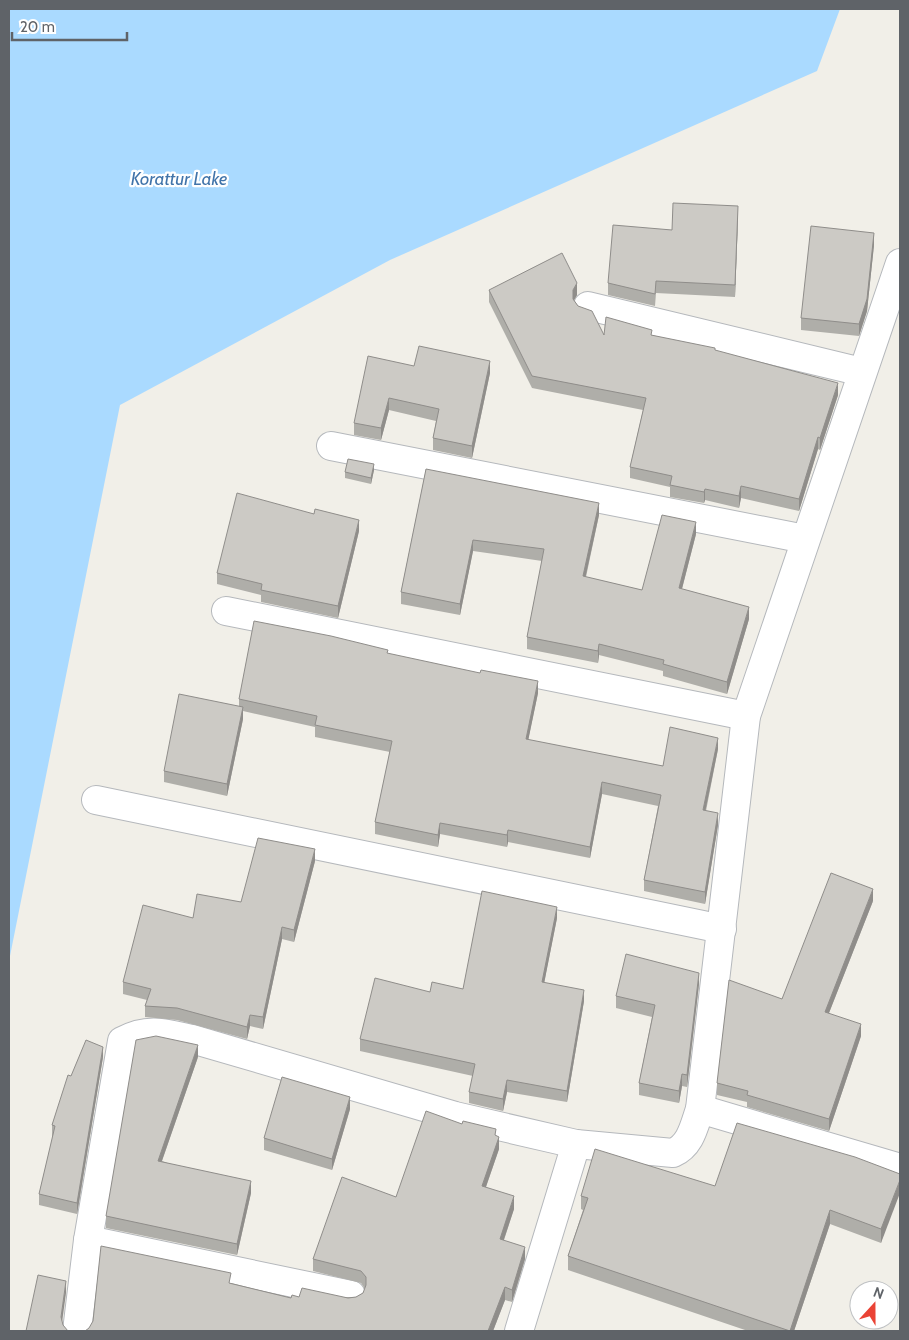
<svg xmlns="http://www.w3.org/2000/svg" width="909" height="1340" viewBox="0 0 909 1340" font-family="Cabin,sans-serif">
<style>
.water{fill:#aadaff}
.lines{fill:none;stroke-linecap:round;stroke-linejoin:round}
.minor-casing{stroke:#b5b8bc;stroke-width:30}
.minor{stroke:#fff;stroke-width:28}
.wall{fill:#afaea9}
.shaded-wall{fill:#8f8d8a}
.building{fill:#cccac5;stroke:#8f8d8a}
.labels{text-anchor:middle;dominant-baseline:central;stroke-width:4.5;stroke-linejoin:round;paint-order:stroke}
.water-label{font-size:18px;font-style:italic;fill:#4174aa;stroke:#fff}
</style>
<rect width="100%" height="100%" fill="#f1efe8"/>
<polygon class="water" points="9,9 840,9 817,71 390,260 120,405 9,961"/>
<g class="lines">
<g class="minor-casing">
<g id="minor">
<polyline points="588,306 862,372"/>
<polyline points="331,446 805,539"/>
<polyline points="226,611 746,716"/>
<polyline points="96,800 722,929"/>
<polyline points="700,1109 900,1168"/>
<polyline points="88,1240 351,1295"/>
<path d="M77 1331 88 1240 122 1041C148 1027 165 1033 192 1039L455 1116 576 1144 673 1153C691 1145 694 1126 700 1109L746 716 900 263"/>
<polyline points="519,1331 576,1144"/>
</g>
</g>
<use href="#minor" class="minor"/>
</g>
<g class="wall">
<polygon points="738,218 735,297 656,293 655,306 608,295 608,283 672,230"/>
<polygon points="874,245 867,311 859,336 801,330 801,318"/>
<polygon points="489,290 577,295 574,300 578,306 604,335 652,335 715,351 838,395 820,450 818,449 799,511 741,498 739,508 705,500 704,503 670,497 670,487 630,478 630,467 643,410 532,388 489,302"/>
<polygon points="414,366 490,373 472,458 433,450 433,438 436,421 389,410 381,440 354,435 354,423"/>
<polygon points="426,469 599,515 586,577 642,590 696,534 682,589 749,619 727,694 663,676 663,671 599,655 598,663 527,649 527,637 542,561 473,551 460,615 401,604 401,592"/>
<polygon points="374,470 371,484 345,478 345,472"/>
<polygon points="359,531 338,618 261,602 261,595 217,584 217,573"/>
<polygon points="388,654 538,693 528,740 663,766 718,749 706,811 718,825 705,904 644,891 644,880 658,806 602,794 590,858 508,842 507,847 440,834 438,847 375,834 375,822 390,752 315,737 315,727 243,711 243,719 227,796 164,782 164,771 239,706 239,699"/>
<polygon points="315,861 294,942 282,939 263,1029 250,1026 247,1039 177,1020 145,1017 145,1006 147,1000 123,994 123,982 193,918 241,902"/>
<polygon points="873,901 829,1013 861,1036 829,1131 747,1107 747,1102 717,1095 717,1083 782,999"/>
<polygon points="557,918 544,983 584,1001 567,1102 507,1092 503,1111 469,1103 469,1092 473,1076 360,1051 360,1039 430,992 463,989"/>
<polygon points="699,984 687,1087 682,1086 679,1103 639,1095 639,1083 652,1017 616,1008 616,996"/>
<polygon points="103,1057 77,1214 39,1205 39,1194 53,1136 52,1136 52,1125 71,1076"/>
<polygon points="198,1057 162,1161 251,1193 237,1255 106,1228 106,1216"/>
<polygon points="350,1109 332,1170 264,1150 264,1138"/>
<polygon points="496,1135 499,1149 486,1187 514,1209 504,1240 525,1259 512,1302 505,1300 493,1331 85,1331 231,1283 291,1298 356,1297 363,1293 365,1289 361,1283 313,1271 313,1259 396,1197"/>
<polygon points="900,1174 881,1243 830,1224 794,1331 748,1331 568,1270 568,1256 583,1210 581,1209 581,1196 715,1186"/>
</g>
<g class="shaded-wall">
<polygon points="738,206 738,218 735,297 735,285"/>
<polygon points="874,233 874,245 867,311 859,336 859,324"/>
<polygon points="577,283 577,295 573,302 573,290"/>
<polygon points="490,361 490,373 472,458 472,446"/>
<polygon points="838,383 838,395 820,450 820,438"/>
<polygon points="389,398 389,410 381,440 381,428"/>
<polygon points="818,437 818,449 799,511 799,499"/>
<polygon points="374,464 374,470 371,484 371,478"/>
<polygon points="741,486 741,498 739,508 739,496"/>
<polygon points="705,489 705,500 704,503 704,492"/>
<polygon points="599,503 599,515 583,588 583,576"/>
<polygon points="359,520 359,531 338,618 338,606"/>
<polygon points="696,522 696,534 679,600 679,588"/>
<polygon points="473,540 473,551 460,615 460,604"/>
<polygon points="749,607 749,619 727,694 727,682"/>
<polygon points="599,644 599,655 598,663 598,651"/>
<polygon points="538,681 538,693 526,751 526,739"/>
<polygon points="243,707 243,719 227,796 227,784"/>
<polygon points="718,738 718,749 703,822 703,810"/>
<polygon points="602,782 602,794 590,858 590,847"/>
<polygon points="718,813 718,825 705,904 705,892"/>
<polygon points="440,823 440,834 438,847 438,835"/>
<polygon points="508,830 508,842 507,847 507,835"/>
<polygon points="315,849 315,861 294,942 294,930"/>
<polygon points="873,889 873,901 825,1023 825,1012"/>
<polygon points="557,907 557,918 542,994 542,982"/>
<polygon points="282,927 282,939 263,1029 263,1017"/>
<polygon points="699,973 699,984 687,1087 687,1075"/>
<polygon points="584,990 584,1001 567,1102 567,1091"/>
<polygon points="250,1015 250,1026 247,1039 247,1027"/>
<polygon points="861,1024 861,1036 829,1131 829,1119"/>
<polygon points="198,1045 198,1057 158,1172 158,1161"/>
<polygon points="103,1047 103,1057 77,1214 77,1203"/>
<polygon points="682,1074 682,1086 679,1103 679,1091"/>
<polygon points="507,1080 507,1092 503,1111 503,1099"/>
<polygon points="350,1097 350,1109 332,1170 332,1159"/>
<polygon points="499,1137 499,1149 482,1198 482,1186"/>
<polygon points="900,1180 900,1193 881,1243 881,1229"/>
<polygon points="251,1181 251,1193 237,1255 237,1244"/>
<polygon points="514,1196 514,1209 500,1251 500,1239"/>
<polygon points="830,1210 830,1224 794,1331 790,1331"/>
<polygon points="525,1247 525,1259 512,1302 512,1290"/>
<polygon points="66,1281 66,1293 61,1330 61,1317"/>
<polygon points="505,1287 505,1300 493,1331 488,1331"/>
</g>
<g class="building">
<polygon points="673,203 738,206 735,285 656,281 655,294 608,283 613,225 672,230"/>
<polygon points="811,226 874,233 867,299 859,324 801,318"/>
<polygon points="562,253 577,283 573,290 573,299 578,306 592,311 604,335 606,317 652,330 651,335 715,348 715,350 838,383 820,438 818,437 799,499 741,486 739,496 705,489 704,492 670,485 672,476 630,467 646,398 532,376 489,290"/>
<polygon points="419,346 490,361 472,446 433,438 439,409 389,398 381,428 354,423 368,356 414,366"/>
<polygon points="348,459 374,464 371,478 345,472"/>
<polygon points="426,469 599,503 583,576 642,590 662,515 696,522 679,588 749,607 727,682 663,664 664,660 599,644 598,651 527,637 544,549 473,540 460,604 401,592"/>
<polygon points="237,493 314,514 315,509 359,520 338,606 261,590 262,584 217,573"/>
<polygon points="254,621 331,636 388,650 387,653 480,673 481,670 538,681 526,739 663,766 670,727 718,738 703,810 718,813 705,892 644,880 661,795 602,782 590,847 508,830 507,835 440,823 438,835 375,822 392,741 315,725 317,716 239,699"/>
<polygon points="179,694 243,707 227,784 164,771"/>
<polygon points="258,838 315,849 294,930 282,927 263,1017 250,1015 247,1027 177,1008 145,1006 151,989 123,982 143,905 193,918 197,894 241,902"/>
<polygon points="831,873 873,889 825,1012 861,1024 829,1119 747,1095 748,1091 717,1083 729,980 782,999"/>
<polygon points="482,891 557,907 542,982 584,990 567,1091 507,1080 503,1099 469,1092 475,1064 360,1039 375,978 430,992 432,982 463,989"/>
<polygon points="626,954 699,973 687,1075 682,1074 679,1091 639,1083 655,1005 616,996"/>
<polygon points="156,1036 198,1045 158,1161 251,1181 237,1244 106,1216 136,1040"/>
<polygon points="86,1040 103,1047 77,1203 39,1194 55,1126 52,1125 68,1075 71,1076"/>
<polygon points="282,1077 350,1097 332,1159 264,1138"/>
<polygon points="426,1111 462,1124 463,1121 496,1129 495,1135 499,1137 482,1186 514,1196 500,1239 525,1247 512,1290 505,1287 488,1331 85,1331 89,1328 93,1321 101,1246 231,1273 229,1283 291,1298 292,1295 299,1297 302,1288 348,1298 356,1297 363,1293 366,1285 366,1277 361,1271 313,1259 342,1177 396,1197"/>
<polygon points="737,1123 855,1157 900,1174 900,1180 881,1229 830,1210 790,1331 568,1256 588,1198 581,1196 595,1149 715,1186"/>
<polygon points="38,1275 66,1281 61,1317 63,1325 68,1331 26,1331"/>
</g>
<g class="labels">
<g class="water-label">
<text x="179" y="179">Korattur Lake</text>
</g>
</g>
<rect width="909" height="1340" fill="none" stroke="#5f6368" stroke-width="20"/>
<g transform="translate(874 1305) rotate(21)"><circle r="24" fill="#ffffff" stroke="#bfc1c3"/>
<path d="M0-4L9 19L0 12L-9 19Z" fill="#ea4335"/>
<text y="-8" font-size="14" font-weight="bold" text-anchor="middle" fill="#5f6368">N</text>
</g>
<path d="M12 32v8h115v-8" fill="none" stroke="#5f6368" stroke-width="2.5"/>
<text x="20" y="32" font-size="15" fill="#5f6368" stroke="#ffffff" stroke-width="4" paint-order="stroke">20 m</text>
</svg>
